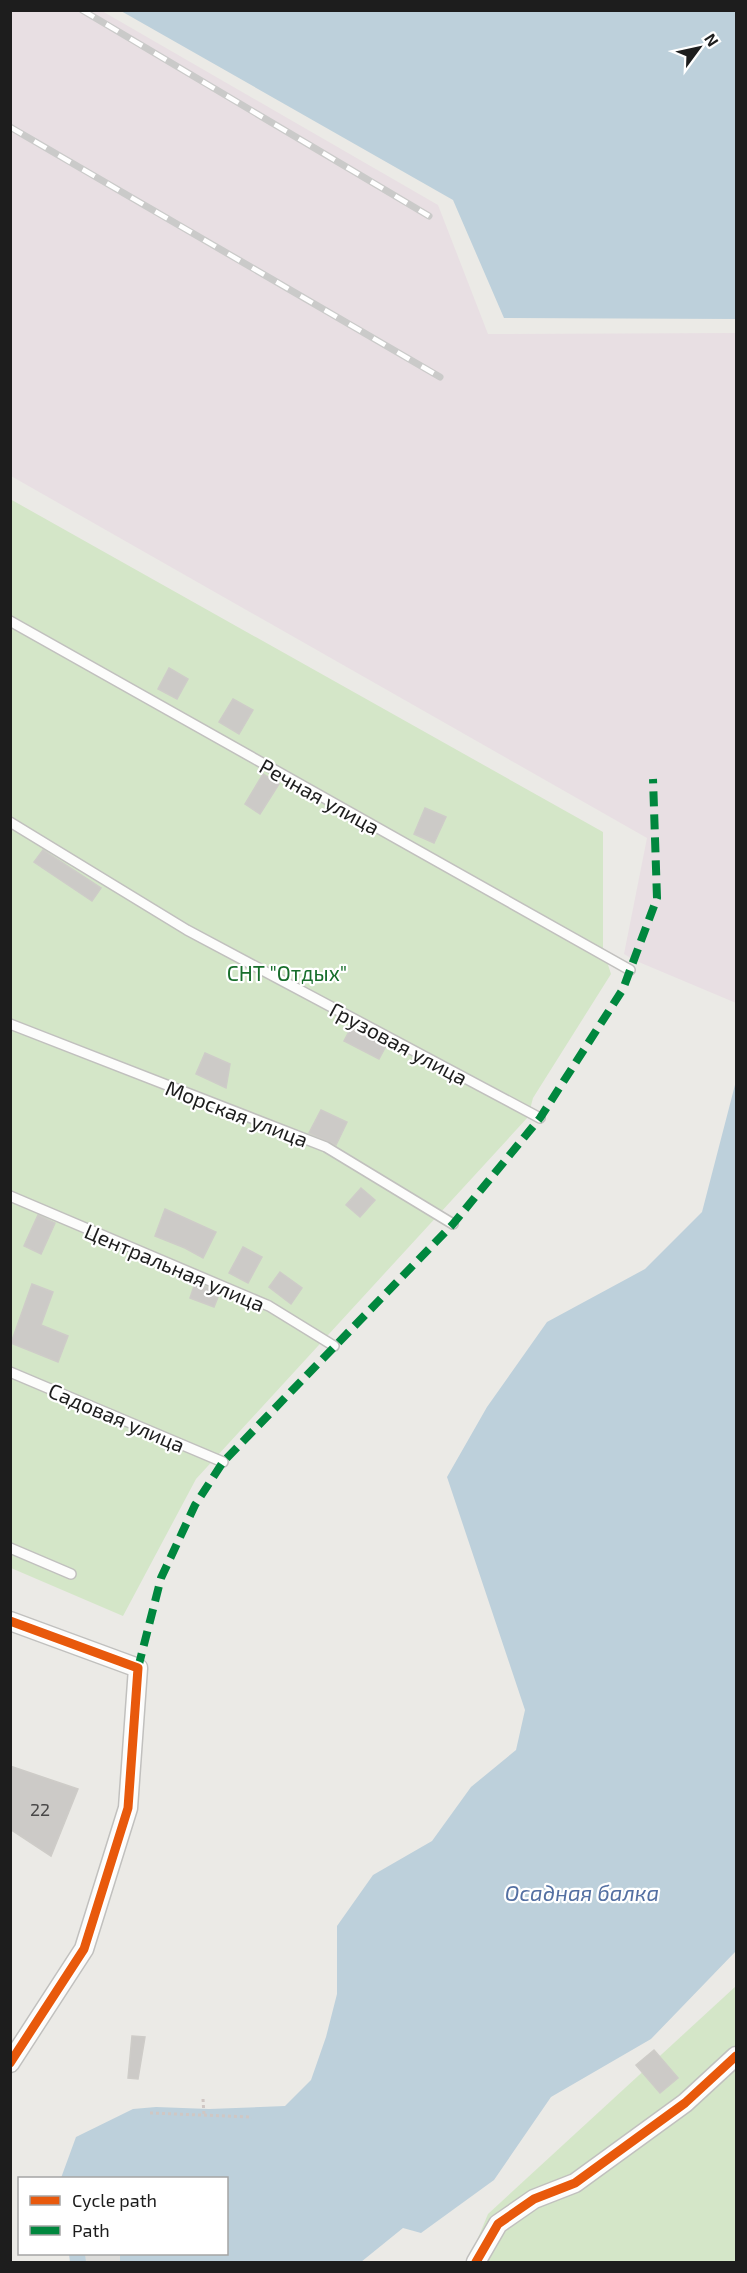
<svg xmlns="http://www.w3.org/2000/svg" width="747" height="2273" viewBox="0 0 747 2273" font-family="'Exo 2',sans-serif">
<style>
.industrial{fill:#e8dfe3}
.grass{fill:#d4e6c8}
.water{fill:#bdd0db}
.pier{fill:#dcdcda}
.building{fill:#cccac7;stroke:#ceccc8;stroke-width:1.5}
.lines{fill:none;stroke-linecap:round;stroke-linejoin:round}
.service-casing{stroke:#c1c0be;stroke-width:12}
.minor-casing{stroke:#c1c0be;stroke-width:21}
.path{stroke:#d0c7c4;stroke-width:3;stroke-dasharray:3 3;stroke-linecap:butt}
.service{stroke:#fcfcfb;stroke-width:9}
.minor{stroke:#fcfcfb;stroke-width:18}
.rail-casing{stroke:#cacac9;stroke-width:7}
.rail{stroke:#fff;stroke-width:4.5;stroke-dasharray:14;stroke-linecap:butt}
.quiet{stroke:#00873e;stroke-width:8;stroke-dasharray:15 8;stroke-linecap:butt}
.cycleway-casing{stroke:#fff;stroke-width:13}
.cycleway{stroke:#e8590c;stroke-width:9}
.labels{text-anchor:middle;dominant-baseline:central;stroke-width:4.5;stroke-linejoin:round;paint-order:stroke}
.number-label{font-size:18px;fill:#494848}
.street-label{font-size:21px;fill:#1d1d1d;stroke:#fff}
.park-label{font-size:21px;fill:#176e2b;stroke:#fff}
.water-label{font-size:22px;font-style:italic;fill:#5470a2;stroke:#fff}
</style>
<rect width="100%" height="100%" fill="#ebeae6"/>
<polygon class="industrial" points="11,10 102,11 438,205 488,334 736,333 736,1003 634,960 624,954 647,838 11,476"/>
<g class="grass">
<polygon points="10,499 603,832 603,949 611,974 533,1098 528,1117 196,1479 123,1616 11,1568"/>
<polygon points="736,1986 736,2262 468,2262 488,2214"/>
</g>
<g class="water">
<polygon points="121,11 736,11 736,319 504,318 453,200"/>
<polygon points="736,1081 736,1951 651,2039 551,2097 494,2180 421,2233 403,2228 361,2262 70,2262 69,2254 226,2254 226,2178 61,2178 76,2137 133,2109 156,2107 209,2109 285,2106 311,2080 326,2037 337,1994 337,1926 373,1875 432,1841 471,1787 516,1750 525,1710 447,1477 487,1407 547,1322 645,1269 702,1212"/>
</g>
<polygon class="pier" points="85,2254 120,2254 120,2262 86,2262"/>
<g class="building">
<polygon points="169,668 188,679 177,699 158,689"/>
<polygon points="233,699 253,710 239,734 219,722"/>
<polygon points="263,774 279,784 260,814 245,804"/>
<polygon points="425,808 446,817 434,843 414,834"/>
<polygon points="43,850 101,888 92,901 34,862"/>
<polygon points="352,1026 387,1044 379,1059 344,1041"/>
<polygon points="205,1053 230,1064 226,1088 196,1074"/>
<polygon points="321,1110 347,1122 336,1145 309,1133"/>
<polygon points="361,1188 375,1200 360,1217 346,1205"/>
<polygon points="165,1209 216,1232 203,1258 185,1248 155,1236"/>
<polygon points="38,1215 55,1223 41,1254 24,1246"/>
<polygon points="243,1247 262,1257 248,1283 229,1273"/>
<polygon points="280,1272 302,1288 291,1304 269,1287"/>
<polygon points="195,1283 220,1292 214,1307 190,1298"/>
<polygon points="32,1284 53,1292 41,1325 68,1336 58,1362 11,1343"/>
<polygon points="10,1766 78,1789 51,1856 10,1829"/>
<polygon points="132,2036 145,2037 138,2079 128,2078"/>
<polygon points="654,2050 678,2078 660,2093 636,2065"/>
</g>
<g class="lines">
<g class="service-casing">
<g id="service">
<polyline points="10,621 630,970"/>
<polyline points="10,822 187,930 540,1118"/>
<polyline points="10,1024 326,1147 453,1224"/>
<polyline points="10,1196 269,1306 334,1346"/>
<polyline points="10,1372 223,1462"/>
<polyline points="10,1548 71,1574"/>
</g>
</g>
<g class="minor-casing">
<g id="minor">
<polyline points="10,1621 138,1668 128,1808 84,1949 10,2063"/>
<polyline points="476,2262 498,2224 534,2199 575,2183 685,2103 736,2056"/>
</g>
</g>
<g class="path">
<polyline points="203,2099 204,2115"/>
<polyline points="150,2113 252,2117"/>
</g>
<use href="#service" class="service"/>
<use href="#minor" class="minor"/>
<g class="rail-casing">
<g id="rail">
<polyline points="82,10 429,216"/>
<polyline points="10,127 440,377"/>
</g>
</g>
<use href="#rail" class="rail"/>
<polyline class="quiet" points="138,1668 161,1578 195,1505 223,1462 453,1224 540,1118 623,989 657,898 653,779"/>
<g class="cycleway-casing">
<g id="cycleway">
<polyline points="10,1621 138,1668 128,1808 84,1949 10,2063"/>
<polyline points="476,2262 498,2224 534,2199 575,2183 685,2103 736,2056"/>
</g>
</g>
<use href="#cycleway" class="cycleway"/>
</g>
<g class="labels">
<g class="number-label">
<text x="40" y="1809">22</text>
</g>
<g class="street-label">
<text transform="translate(320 796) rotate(29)">Речная улица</text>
<text transform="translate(399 1043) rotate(28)">Грузовая улица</text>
<text transform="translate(237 1113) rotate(21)">Морская улица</text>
<text transform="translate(175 1267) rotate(23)">Центральная улица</text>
<text transform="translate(117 1417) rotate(23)">Садовая улица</text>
</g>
<g class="park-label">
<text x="287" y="972">СНТ "Отдых"</text>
</g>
<g class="water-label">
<text x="582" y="1892">Осадная балка</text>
</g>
</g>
<rect width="747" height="2273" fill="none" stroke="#1d1d1d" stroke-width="24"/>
<rect x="18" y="2177" width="210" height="78" fill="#ffffff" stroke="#a5a5a5" stroke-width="1.5"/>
<rect x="30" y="2196" width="30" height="9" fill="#e8590c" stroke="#a5a5a5" stroke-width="1.5"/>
<text x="72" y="2207" font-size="18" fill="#1d1d1d">Cycle path</text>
<rect x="30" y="2226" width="30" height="9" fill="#00873e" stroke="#a5a5a5" stroke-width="1.5"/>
<text x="72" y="2237" font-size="18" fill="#1d1d1d">Path</text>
<g transform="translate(699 48) rotate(57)" stroke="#ffffff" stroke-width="4.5" paint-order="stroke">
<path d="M0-4.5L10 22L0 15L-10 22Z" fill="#1d1d1d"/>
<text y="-9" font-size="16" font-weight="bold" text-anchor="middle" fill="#1d1d1d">N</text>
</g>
</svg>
